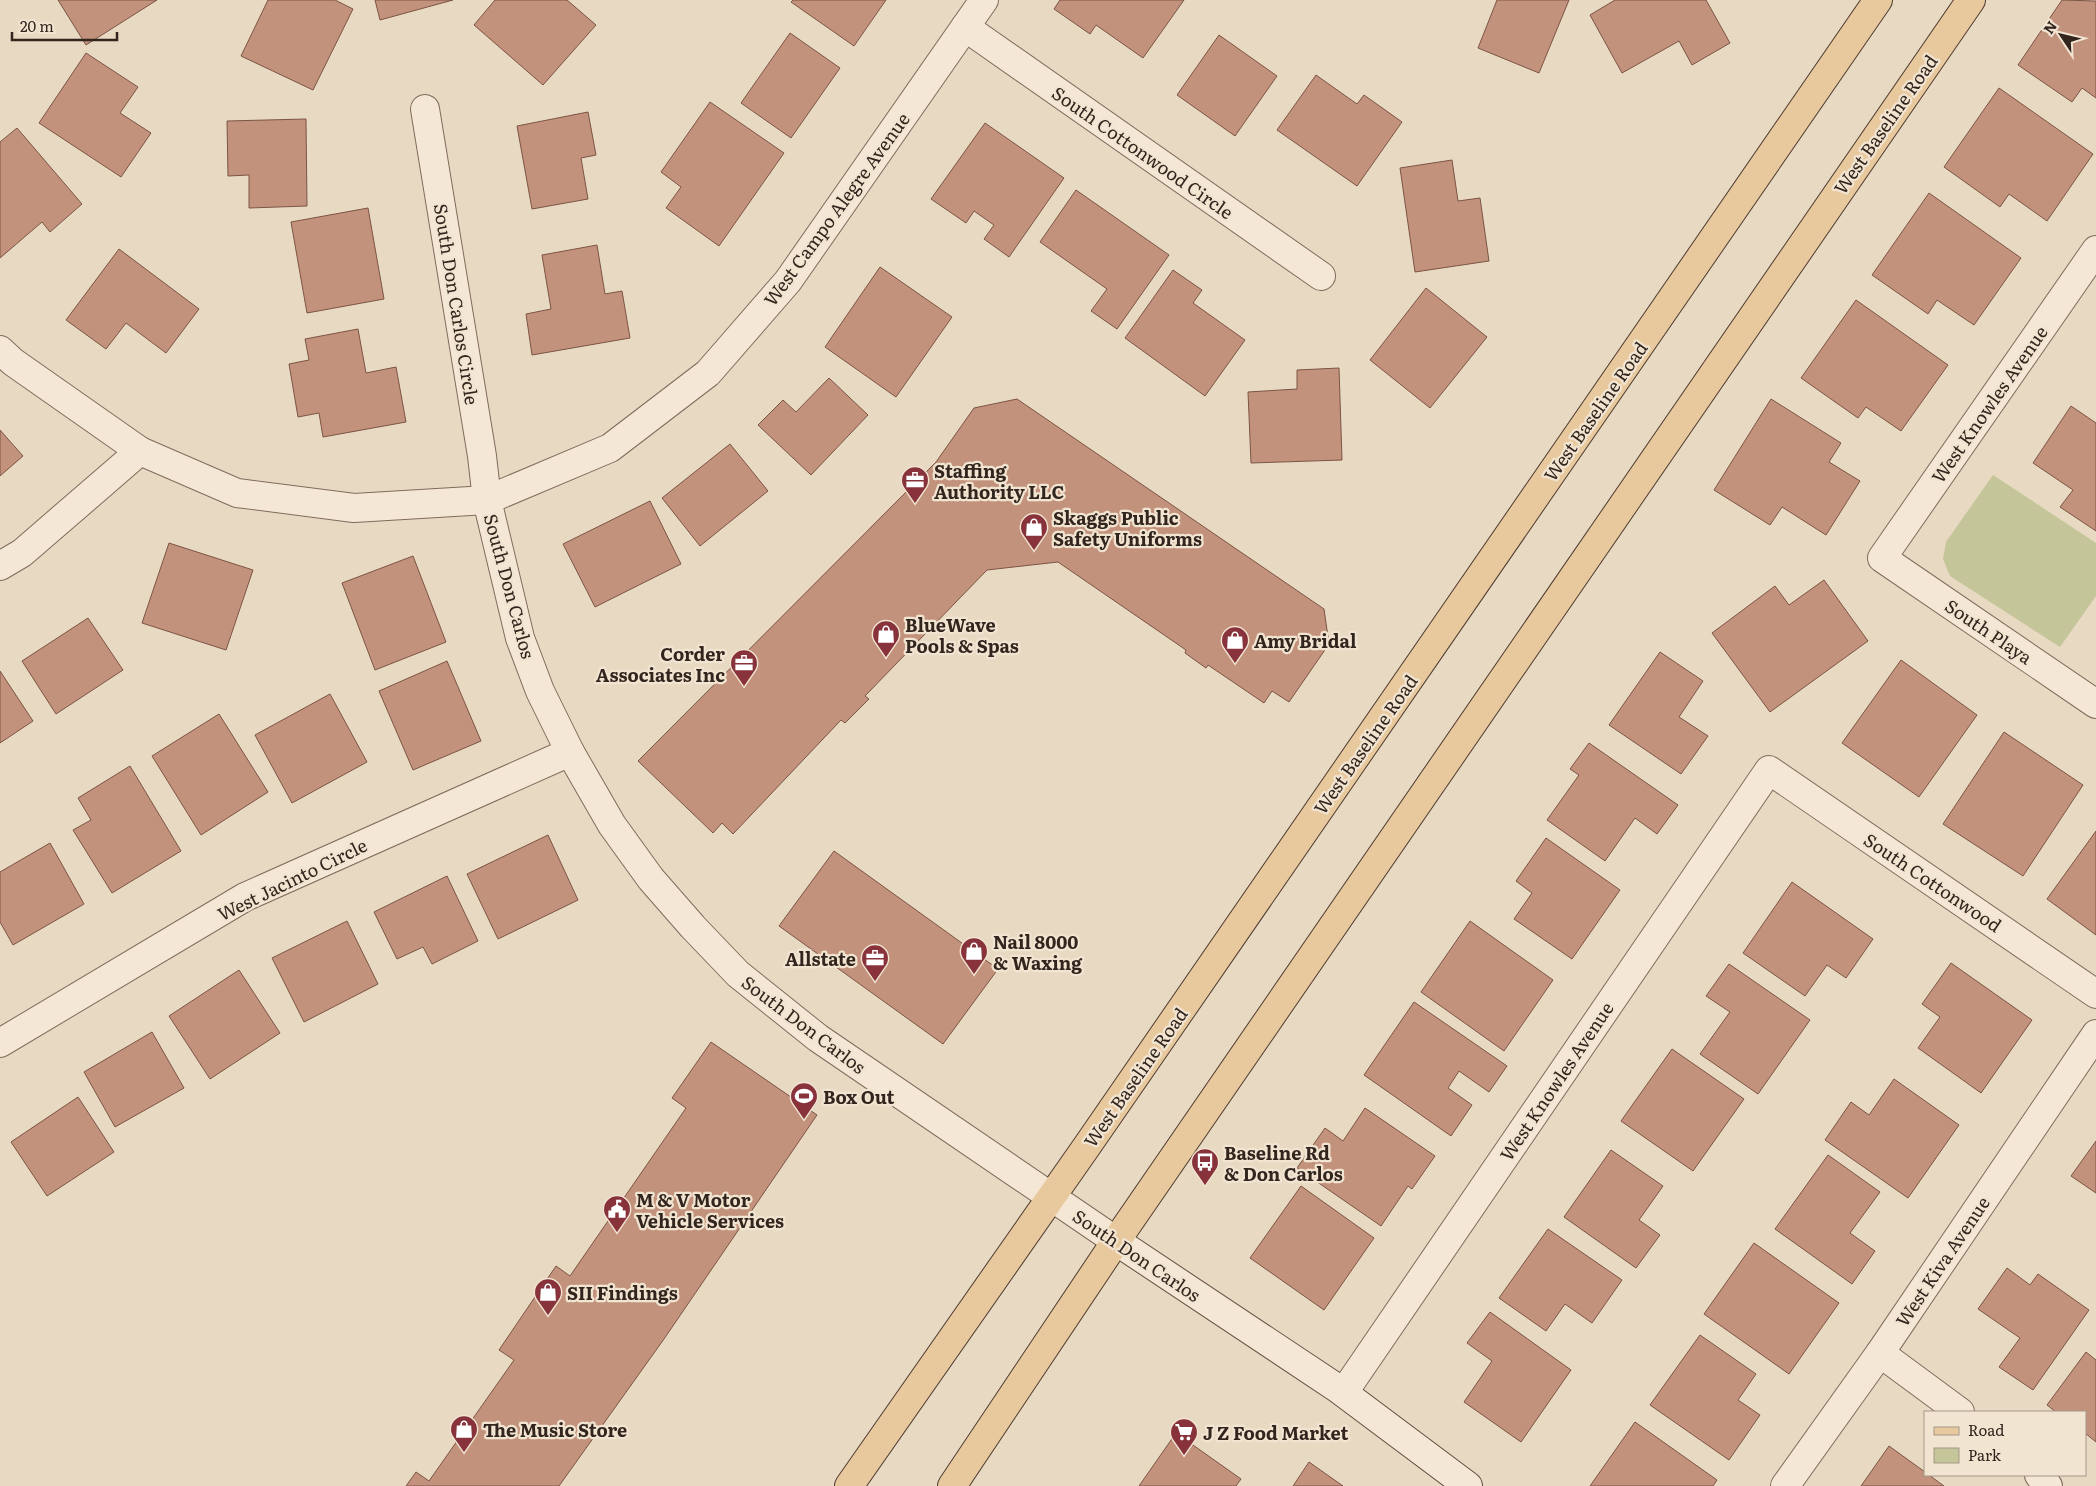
<svg xmlns="http://www.w3.org/2000/svg" width="2096" height="1486" viewBox="0 0 2096 1486" font-family="Literata,serif">
<style>
.green{fill:#c4c598}
.building{fill:#c2927c;stroke:#7c5444}
.lines{fill:none;stroke-linecap:round;stroke-linejoin:round}
.street-casing{stroke:#806b5c;stroke-width:30}
.secondary-casing{stroke:#624d3f;stroke-width:30}
.primary-casing{stroke:#4e3b2f;stroke-width:30}
.street{stroke:#f4e7d5;stroke-width:28}
.secondary{stroke:#f4e7d5;stroke-width:28}
.primary{stroke:#e8c99e;stroke-width:28}
.labels{text-anchor:middle;dominant-baseline:central;stroke-width:4.5;stroke-linejoin:round;paint-order:stroke}
.street-label{font-size:18px;fill:#32251e;stroke:#f1e4d1}
.poi-label{font-size:18px;font-weight:bold;fill:#32251e;stroke:#f1e4d1;text-anchor:start}
</style>
<rect width="100%" height="100%" fill="#e8d9c3"/>
<polygon class="green" points="1993,475 2096,543 2096,596 2060,647 1950,576 1943,559 1946,542"/>
<g class="building">
<polygon points="58,0 157,0 86,45"/>
<polygon points="268,0 335,0 353,9 313,90 241,56"/>
<polygon points="375,0 453,0 380,20"/>
<polygon points="495,0 567,0 596,25 543,85 474,25"/>
<polygon points="793,0 886,0 854,46 791,2"/>
<polygon points="1060,0 1184,0 1143,58 1096,25 1090,34 1054,9"/>
<polygon points="1497,0 1569,0 1539,73 1478,48"/>
<polygon points="1615,0 1706,0 1730,43 1692,65 1679,41 1622,73 1590,15"/>
<polygon points="2062,0 2096,1 2096,98 2082,88 2072,102 2018,65"/>
<polygon points="790,33 840,68 791,138 741,103"/>
<polygon points="1219,35 1277,76 1235,136 1177,95"/>
<polygon points="86,53 138,87 120,113 151,133 121,177 39,123"/>
<polygon points="1316,75 1357,104 1364,95 1402,122 1357,186 1277,130"/>
<polygon points="1999,88 2093,154 2047,221 2009,194 2000,207 1944,167"/>
<polygon points="710,102 784,153 719,246 666,208 681,187 661,172"/>
<polygon points="588,112 596,155 581,158 588,199 532,209 517,126"/>
<polygon points="306,119 307,206 249,208 249,175 228,176 227,121"/>
<polygon points="985,123 1064,178 1009,257 984,239 994,225 974,211 966,223 931,199"/>
<polygon points="17,128 82,204 50,232 42,222 0,258 0,142"/>
<polygon points="1452,160 1458,201 1480,198 1489,261 1415,272 1400,168"/>
<polygon points="1076,190 1169,255 1117,329 1091,311 1107,289 1040,242"/>
<polygon points="1929,193 2021,258 1974,325 1937,300 1928,314 1872,275"/>
<polygon points="368,208 384,299 307,313 291,222"/>
<polygon points="597,245 605,294 622,291 630,338 532,355 526,314 551,309 542,255"/>
<polygon points="119,249 199,309 166,353 126,323 106,349 66,320"/>
<polygon points="880,267 952,317 896,397 825,347"/>
<polygon points="1173,270 1202,290 1193,303 1245,340 1205,396 1125,338"/>
<polygon points="1426,288 1487,337 1430,408 1370,360"/>
<polygon points="1856,300 1948,365 1901,431 1866,407 1858,418 1801,378"/>
<polygon points="358,329 366,373 396,367 406,422 323,437 319,413 298,417 289,364 309,360 305,339"/>
<polygon points="1339,368 1342,460 1251,463 1248,392 1297,389 1297,370"/>
<polygon points="829,378 868,415 811,475 758,425 783,400 796,412"/>
<polygon points="1017,399 1324,609 1329,644 1289,702 1272,691 1264,703 1208,665 1206,668 1185,653 1186,650 1058,562 987,570 865,696 869,699 845,723 841,720 733,834 722,823 713,833 638,761 936,462 974,408"/>
<polygon points="1771,399 1841,443 1829,462 1860,481 1826,535 1782,507 1770,525 1714,490"/>
<polygon points="2071,406 2096,423 2096,531 2060,507 2073,490 2033,463"/>
<polygon points="0,430 23,456 0,476"/>
<polygon points="730,444 768,491 700,546 662,498"/>
<polygon points="650,501 681,564 595,607 563,544"/>
<polygon points="169,543 253,570 226,650 142,623"/>
<polygon points="413,556 446,642 375,670 342,583"/>
<polygon points="1824,580 1868,641 1770,712 1712,633 1775,586 1789,605"/>
<polygon points="88,618 123,670 56,714 22,661"/>
<polygon points="1660,652 1703,681 1679,717 1708,736 1681,774 1609,725"/>
<polygon points="1901,660 1977,715 1919,797 1842,743"/>
<polygon points="447,661 481,741 413,770 379,691"/>
<polygon points="0,671 33,721 0,743"/>
<polygon points="330,694 367,762 292,803 255,735"/>
<polygon points="219,714 268,792 201,835 152,756"/>
<polygon points="2004,732 2083,785 2023,876 1943,824"/>
<polygon points="1589,743 1678,805 1657,834 1635,818 1605,861 1547,820 1579,775 1570,769"/>
<polygon points="130,766 181,851 112,893 73,830 91,820 78,798"/>
<polygon points="2096,831 2096,935 2047,899"/>
<polygon points="548,835 578,900 498,939 467,874"/>
<polygon points="1546,838 1620,890 1572,959 1514,919 1532,893 1516,881"/>
<polygon points="50,843 84,904 13,945 0,922 0,872"/>
<polygon points="834,851 998,969 943,1044 779,926"/>
<polygon points="447,876 478,941 432,964 423,947 397,959 374,912"/>
<polygon points="1792,882 1873,939 1846,978 1827,965 1805,996 1743,953"/>
<polygon points="347,921 378,984 304,1022 272,958"/>
<polygon points="1470,921 1553,980 1504,1051 1421,992"/>
<polygon points="1951,963 2032,1020 1981,1093 1918,1048 1940,1017 1922,1004"/>
<polygon points="1729,964 1810,1020 1758,1094 1700,1054 1730,1012 1706,996"/>
<polygon points="239,970 280,1033 210,1079 169,1016"/>
<polygon points="1414,1002 1507,1066 1489,1092 1459,1071 1448,1088 1472,1105 1451,1136 1364,1075"/>
<polygon points="152,1032 184,1088 115,1127 84,1072"/>
<polygon points="711,1042 817,1115 664,1339 559,1486 406,1486 416,1472 429,1481 514,1360 499,1350 556,1266 570,1276 686,1108 672,1098"/>
<polygon points="1672,1049 1744,1099 1693,1171 1621,1121"/>
<polygon points="1894,1079 1959,1125 1908,1198 1825,1140 1851,1102 1869,1115"/>
<polygon points="78,1097 114,1152 47,1196 11,1142"/>
<polygon points="1365,1108 1435,1156 1412,1189 1408,1186 1381,1226 1297,1168 1325,1128 1343,1141"/>
<polygon points="2096,1141 2096,1193 2071,1176"/>
<polygon points="1611,1150 1663,1186 1639,1220 1660,1235 1636,1268 1564,1217"/>
<polygon points="1828,1155 1880,1192 1850,1233 1875,1251 1852,1284 1775,1229"/>
<polygon points="1301,1186 1374,1238 1324,1310 1250,1258"/>
<polygon points="1548,1229 1622,1280 1592,1323 1565,1304 1546,1331 1499,1298"/>
<polygon points="1754,1243 1839,1303 1789,1374 1704,1314"/>
<polygon points="2007,1268 2030,1285 2038,1274 2089,1310 2033,1390 1999,1367 2020,1338 1978,1309"/>
<polygon points="1490,1312 1571,1370 1521,1442 1464,1402 1492,1361 1467,1343"/>
<polygon points="1700,1335 1756,1374 1738,1400 1760,1415 1729,1460 1650,1405"/>
<polygon points="2086,1352 2096,1360 2096,1442 2085,1433 2085,1412 2056,1412 2047,1405"/>
<polygon points="1635,1422 1717,1480 1713,1486 1590,1486"/>
<polygon points="1176,1433 1241,1479 1236,1486 1139,1486"/>
<polygon points="1889,1446 1925,1472 1925,1475 1929,1475 1944,1486 1861,1486"/>
<polygon points="1309,1462 1343,1486 1293,1486"/>
</g>
<g class="lines">
<g class="street-casing">
<g id="street">
<polyline points="965,27 1321,276"/>
<polyline points="425,109 482,456 487,500 520,638 540,691 570,752 612,825 651,879 693,927 738,974 818,1038 1116,1241"/>
<polyline points="2096,250 1882,558 2096,704"/>
<polyline points="0,350 13,362 140,451 237,493 354,508 487,500 610,448 708,373 788,281 984,0"/>
<polyline points="0,566 22,553 140,451"/>
<polyline points="0,1043 245,897 570,752"/>
<polyline points="1880,1353 1960,1412"/>
<polyline points="1344,1392 1769,770 2096,994"/>
<polyline points="2039,1475 2048,1486"/>
<polyline points="1785,1486 1880,1353 2096,1034"/>
</g>
</g>
<g class="secondary-casing">
<polyline id="secondary" points="1116,1241 1337,1388 1468,1486"/>
</g>
<g class="primary-casing">
<g id="primary">
<polyline points="849,1486 1087,1146 1878,0"/>
<polyline points="952,1486 1116,1241 1971,0"/>
</g>
</g>
<use href="#street" class="street"/>
<use href="#secondary" class="secondary"/>
<use href="#primary" class="primary"/>
</g>
<defs>
<g id="office-pin" transform="scale(1.4375)"><path d="M0 17L-7.5 6A9.5 9.5 0 1 1 7.5 6Z" fill="#88333c" stroke="#f1e4d1"/><path d="M-6-3h4V-5.5h4V-3h4V5H-6ZM-1-4.5V-3h2v-1.5ZM-6 0V1H6V0Z" fill="#fff"/></g>
<g id="shop-pin" transform="scale(1.4375)"><path d="M0 17L-7.5 6A9.5 9.5 0 1 1 7.5 6Z" fill="#88333c" stroke="#f1e4d1"/><path d="M-5-2.5h2.3a2.7 3.5 0 0 1 5.4 0H5L5.5 6h-11ZM-1.5-2.5h3a1.5 2.3 0 0 0-3 0Z" fill="#fff"/></g>
<g id="stadium-pin" transform="scale(1.4375)"><path d="M0 17L-7.5 6A9.5 9.5 0 1 1 7.5 6Z" fill="#88333c" stroke="#f1e4d1"/><path d="M0-5a6.5 5 0 1 0 0 10a6.5 5 0 1 0 0-10ZM-3.5-1.8h7v3.6h-7Z" fill="#fff"/></g>
<g id="bus-pin" transform="scale(1.4375)"><path d="M0 17L-7.5 6A9.5 9.5 0 1 1 7.5 6Z" fill="#88333c" stroke="#f1e4d1"/><path d="M-5-6H5V4H4V6H2V4H-2V6H-4V4H-5ZM-3.5-4V0h7V-4ZM-3.5 1.2v1.5H-2V1.2ZM2 1.2v1.5H3.5V1.2Z" fill="#fff"/></g>
<g id="civic-pin" transform="scale(1.4375)"><path d="M0 17L-7.5 6A9.5 9.5 0 1 1 7.5 6Z" fill="#88333c" stroke="#f1e4d1"/><path d="M-.6-6.5H3V-4.5H.6V-3L4-1V1h2V6H-6V1h2V-1L-.6-3ZM-1.2 2.5V6h2.4V2.5Z" fill="#fff"/></g>
<g id="supermarket-pin" transform="scale(1.4375)"><path d="M0 17L-7.5 6A9.5 9.5 0 1 1 7.5 6Z" fill="#88333c" stroke="#f1e4d1"/><path d="M-6-5.5h2.5l.6 2H6L4.5 2H-2.5L-4.4-4H-6ZM-1.5 3.2a1.3 1.3 0 1 0 .1 0ZM3 3.2a1.3 1.3 0 1 0 .1 0Z" fill="#fff"/></g>
</defs>
<g fill-rule="evenodd">
<use href="#office-pin" x="915" y="480"/>
<use href="#shop-pin" x="1034" y="527"/>
<use href="#shop-pin" x="886" y="634"/>
<use href="#shop-pin" x="1235" y="640"/>
<use href="#office-pin" x="744" y="663"/>
<use href="#shop-pin" x="974" y="951"/>
<use href="#office-pin" x="875" y="958"/>
<use href="#stadium-pin" x="804" y="1096"/>
<use href="#bus-pin" x="1205" y="1162"/>
<use href="#civic-pin" x="617" y="1209"/>
<use href="#shop-pin" x="548" y="1292"/>
<use href="#shop-pin" x="464" y="1429"/>
<use href="#supermarket-pin" x="1184" y="1432"/>
</g>
<g class="labels">
<g class="street-label">
<text transform="translate(1885 124) rotate(-55)">West Baseline Road</text>
<text transform="translate(1143 152) rotate(35)">South Cottonwood Circle</text>
<text transform="translate(836 209) rotate(-54)">West Campo Alegre Avenue</text>
<text transform="translate(457 304) rotate(81)">South Don Carlos Circle</text>
<text transform="translate(1989 404) rotate(-55)">West Knowles Avenue</text>
<text transform="translate(1595 411) rotate(-55)">West Baseline Road</text>
<text transform="translate(510 586) rotate(75)">South Don Carlos</text>
<text transform="translate(1989 631) rotate(34)">South Playa</text>
<text transform="translate(1365 744) rotate(-55)">West Baseline Road</text>
<text transform="translate(292 879) rotate(-26)">West Jacinto Circle</text>
<text transform="translate(1933 882) rotate(34)">South Cottonwood</text>
<text transform="translate(804 1024) rotate(37)">South Don Carlos</text>
<text transform="translate(1135 1077) rotate(-55)">West Baseline Road</text>
<text transform="translate(1556 1081) rotate(-56)">West Knowles Avenue</text>
<text transform="translate(1137 1255) rotate(34)">South Don Carlos</text>
<text transform="translate(1942 1261) rotate(-56)">West Kiva Avenue</text>
</g>
<g class="poi-label">
<text x="934" y="470">Staffing<tspan x="934" dy="21">Authority LLC</tspan></text>
<text x="1053" y="517">Skaggs Public<tspan x="1053" dy="21">Safety Uniforms</tspan></text>
<text x="905" y="624">BlueWave<tspan x="905" dy="21">Pools &amp; Spas</tspan></text>
<text x="1254" y="640">Amy Bridal</text>
<text x="725" y="653" text-anchor="end">Corder<tspan x="725" dy="21">Associates Inc</tspan></text>
<text x="993" y="941">Nail 8000<tspan x="993" dy="21">&amp; Waxing</tspan></text>
<text x="856" y="958" text-anchor="end">Allstate</text>
<text x="823" y="1096">Box Out</text>
<text x="1224" y="1152">Baseline Rd<tspan x="1224" dy="21">&amp; Don Carlos</tspan></text>
<text x="636" y="1199">M &amp; V Motor<tspan x="636" dy="21">Vehicle Services</tspan></text>
<text x="567" y="1292">SII Findings</text>
<text x="483" y="1429">The Music Store</text>
<text x="1203" y="1432">J Z Food Market</text>
</g>
</g>
<rect x="1924" y="1411" width="162" height="65" fill="#f1e4d1" stroke="#a59889"/>
<rect x="1934" y="1427" width="25" height="8" fill="#e8c99e" stroke="#a59889"/>
<text x="1968" y="1436" font-size="15" fill="#32251e">Road</text>
<rect x="1934" y="1448" width="25" height="15" fill="#c4c598" stroke="#a59889"/>
<text x="1968" y="1461" font-size="15" fill="#32251e">Park</text>
<g transform="translate(2061 35) rotate(305)" stroke="#f1e4d1" stroke-width="4" paint-order="stroke">
<path d="M0-4L9 19L0 12L-9 19Z" fill="#32251e"/>
<text y="-8" font-size="14" font-weight="bold" text-anchor="middle" fill="#32251e">N</text>
</g>
<path d="M12 32v8h105v-8" fill="none" stroke="#32251e" stroke-width="2.5"/>
<text x="20" y="32" font-size="15" fill="#32251e" stroke="#f1e4d1" stroke-width="4" paint-order="stroke">20 m</text>
</svg>
